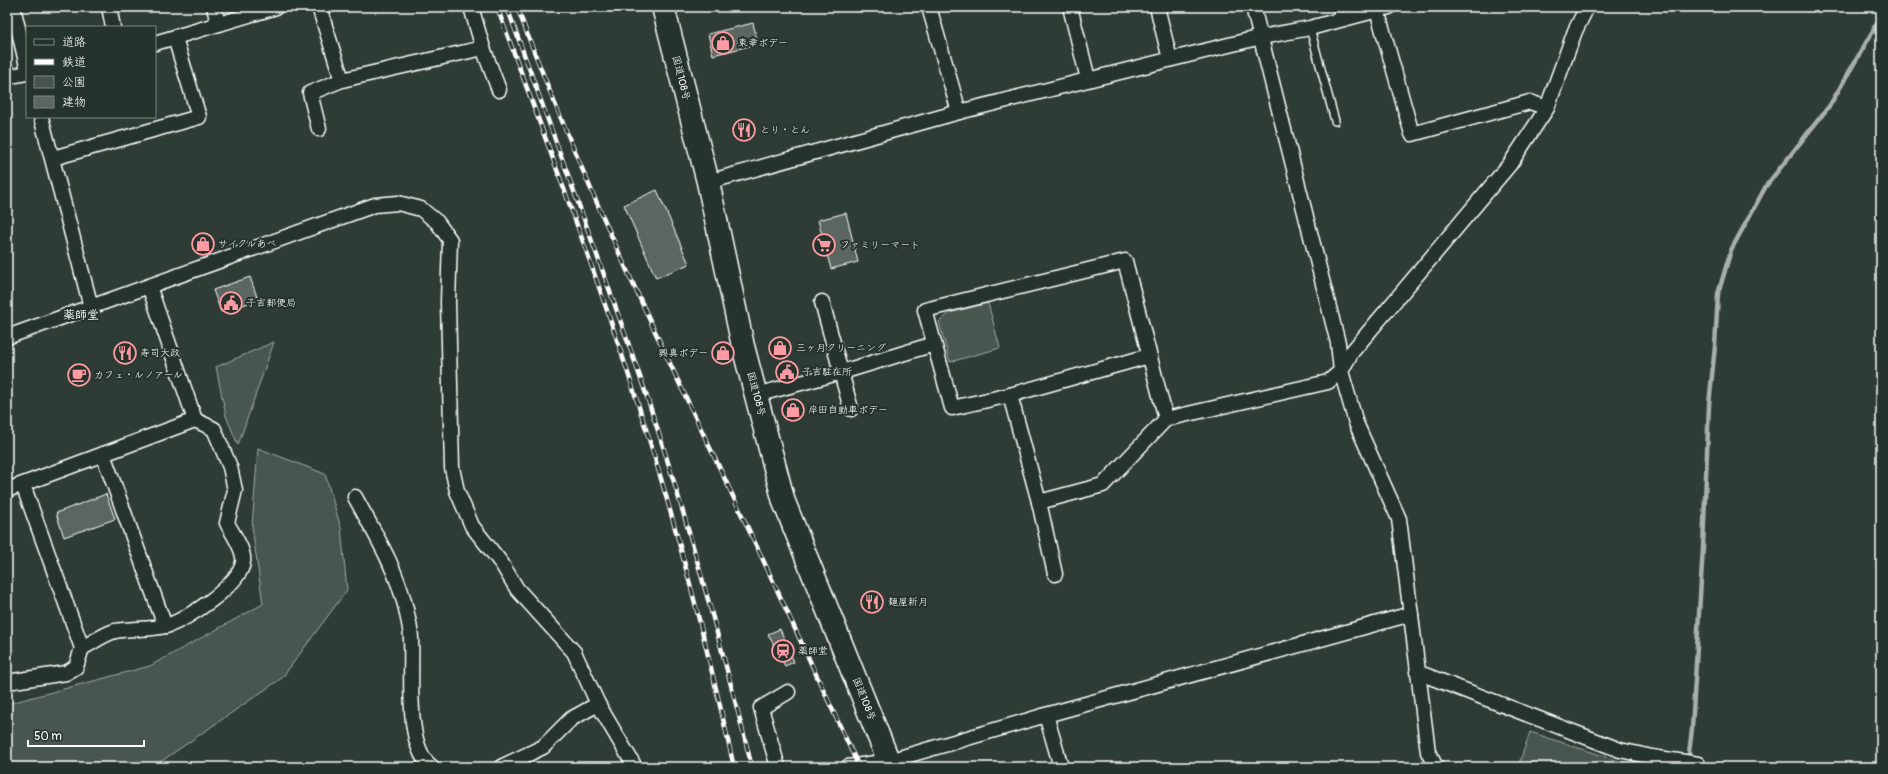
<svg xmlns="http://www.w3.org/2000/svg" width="1888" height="774" viewBox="0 0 1888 774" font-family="Pangolin,'Klee One',sans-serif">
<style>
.green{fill:#4a544f;stroke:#a4aaa7}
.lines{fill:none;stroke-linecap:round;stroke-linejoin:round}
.stream{stroke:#a9afac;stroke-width:4.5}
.building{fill:#5b6661;stroke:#fff}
.service-casing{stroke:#fff;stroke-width:10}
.minor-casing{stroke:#fff;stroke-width:17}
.trunk-casing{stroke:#fff;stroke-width:25}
.service{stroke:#26332d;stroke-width:7}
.minor{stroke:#26332d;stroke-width:14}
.trunk{stroke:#26332d;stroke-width:22}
.rail-casing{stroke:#fff;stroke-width:4.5}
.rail{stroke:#26332d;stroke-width:3;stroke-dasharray:9;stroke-linecap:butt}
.labels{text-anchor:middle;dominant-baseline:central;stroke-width:4;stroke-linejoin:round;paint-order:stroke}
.poi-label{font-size:10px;fill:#fff;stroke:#26332d;text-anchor:start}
.street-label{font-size:10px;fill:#fff;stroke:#26332d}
.quarter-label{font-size:12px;font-weight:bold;fill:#fff;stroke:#26332d}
</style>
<rect width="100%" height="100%" fill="#2f3b35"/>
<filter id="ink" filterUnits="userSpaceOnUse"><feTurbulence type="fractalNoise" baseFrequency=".025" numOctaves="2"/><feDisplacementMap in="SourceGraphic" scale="8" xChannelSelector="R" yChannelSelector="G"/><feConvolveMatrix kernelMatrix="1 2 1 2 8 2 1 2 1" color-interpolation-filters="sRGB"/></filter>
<g filter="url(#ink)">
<g class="green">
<polygon points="988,303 1000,348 950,362 939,322 950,313"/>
<polygon points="274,342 238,445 226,416 216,367"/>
<polygon points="258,448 325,474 341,528 347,590 282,678 153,767 7,767 7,704 150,666 263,604 252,527"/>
<polygon points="1530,732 1637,767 1518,767"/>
</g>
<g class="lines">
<g class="stream">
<polyline points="1874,27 1881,40"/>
<polyline points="1688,761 1692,729 1703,547 1709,405 1715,346 1718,294 1731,250 1766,186 1830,105 1881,17"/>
</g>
</g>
<g class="building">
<polygon points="753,23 758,44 713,55 708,34"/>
<polygon points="657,190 689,264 656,278 624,205"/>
<polygon points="846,213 858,262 831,269 818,220"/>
<polygon points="250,277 258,300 221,312 213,290"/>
<polygon points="106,494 115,519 64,537 56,513"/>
<polygon points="780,629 794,662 785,666 768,634"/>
</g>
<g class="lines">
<g class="service-casing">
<g id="service">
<polyline points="1336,7 1340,20"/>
<polyline points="1310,28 1335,121"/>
</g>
</g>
<g class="minor-casing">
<g id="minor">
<polyline points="13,7 27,66"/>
<polyline points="109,7 113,27"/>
<polyline points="214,7 218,24"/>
<polyline points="319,7 342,80 483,48 471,7"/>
<polyline points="929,7 959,112"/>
<polyline points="1070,7 1088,79"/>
<polyline points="1157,7 1170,59"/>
<polyline points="1253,7 1338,343 1341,371 1356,423 1399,519 1428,752 1436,767"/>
<polyline points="1377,10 1412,134 1530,102 1547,108"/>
<polyline points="155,43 276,7"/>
<polyline points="483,48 499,90"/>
<polyline points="7,77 27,73"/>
<polyline points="41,117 91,307"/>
<polyline points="319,129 310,93 342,80"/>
<polyline points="53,158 199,117 175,38"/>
<polyline points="708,182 959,112 1261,37 1310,28 1389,7"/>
<polyline points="822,302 851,409"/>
<polyline points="7,337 375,205 398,203 421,209 437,222 450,240 448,302 452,468 457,491 472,526 502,564 517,589 574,652 598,704 635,767"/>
<polyline points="1149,356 1010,395 952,408 925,310 1125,261 1166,419"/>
<polyline points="756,395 842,372 934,344"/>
<polyline points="1010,395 1039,502 1055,574"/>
<polyline points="103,454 165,626"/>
<polyline points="7,490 195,420 149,286"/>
<path d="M355 497C375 534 396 567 406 609 408 619 411 630 411 639 413 672 404 747 432 767"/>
<polyline points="1039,502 1103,485 1166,419 1328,382 1341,371 1351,353 1510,164 1547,108 1575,31 1587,7"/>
<path d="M82 648C92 643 104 634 115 631 131 628 149 630 166 626 187 620 241 584 243 562 245 550 232 533 227 523L235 490 230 467 214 429 195 420"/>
<polyline points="1417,672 1620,750 1652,757 1698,764"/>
<polyline points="7,682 66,673 76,667 82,648 23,485"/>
<polyline points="1046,715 1061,767"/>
<polyline points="501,767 543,747 571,719 598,704"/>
<polyline points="778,767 761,708 788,692"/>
<polyline points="848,767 889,761 1046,715 1411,614"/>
</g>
</g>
<g class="trunk-casing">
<polyline id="trunk" points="663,7 708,182 743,346 784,502 891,767"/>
</g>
<use href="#service" class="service"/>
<use href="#minor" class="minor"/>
<use href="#trunk" class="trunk"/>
<g class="rail-casing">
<g id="rail">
<path d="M497 7C546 140 596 272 639 407 677 525 707 646 734 767"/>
<path d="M507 7C554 138 603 268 648 400 688 520 721 644 752 767"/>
<path d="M517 7C577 167 649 321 723 475 769 572 814 669 859 767"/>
</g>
</g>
<use href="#rail" class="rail"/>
</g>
</g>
<defs>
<g id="shop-ring" transform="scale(1.15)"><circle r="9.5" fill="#26332d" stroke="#ff9aa2" stroke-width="1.5"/><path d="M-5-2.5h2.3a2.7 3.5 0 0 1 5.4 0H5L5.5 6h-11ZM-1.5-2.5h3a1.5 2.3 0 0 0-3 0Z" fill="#ff9aa2"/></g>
<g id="restaurant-ring" transform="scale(1.15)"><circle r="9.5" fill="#26332d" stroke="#ff9aa2" stroke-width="1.5"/><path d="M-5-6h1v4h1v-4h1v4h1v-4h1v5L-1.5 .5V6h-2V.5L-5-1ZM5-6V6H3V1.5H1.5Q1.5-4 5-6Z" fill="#ff9aa2"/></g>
<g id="supermarket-ring" transform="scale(1.15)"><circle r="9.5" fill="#26332d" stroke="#ff9aa2" stroke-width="1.5"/><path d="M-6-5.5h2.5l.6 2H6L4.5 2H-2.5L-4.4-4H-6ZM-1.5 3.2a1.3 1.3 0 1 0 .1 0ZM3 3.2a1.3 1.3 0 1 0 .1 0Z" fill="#ff9aa2"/></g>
<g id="civic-ring" transform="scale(1.15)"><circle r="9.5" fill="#26332d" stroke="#ff9aa2" stroke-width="1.5"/><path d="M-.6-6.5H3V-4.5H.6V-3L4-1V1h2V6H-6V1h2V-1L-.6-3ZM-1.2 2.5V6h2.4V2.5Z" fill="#ff9aa2"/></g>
<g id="cafe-ring" transform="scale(1.15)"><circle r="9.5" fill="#26332d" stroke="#ff9aa2" stroke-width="1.5"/><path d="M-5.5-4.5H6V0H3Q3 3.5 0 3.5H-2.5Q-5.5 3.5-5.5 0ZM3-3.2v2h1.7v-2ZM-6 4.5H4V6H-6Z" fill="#ff9aa2"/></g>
<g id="station-ring" transform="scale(1.15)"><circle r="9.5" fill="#26332d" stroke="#ff9aa2" stroke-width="1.5"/><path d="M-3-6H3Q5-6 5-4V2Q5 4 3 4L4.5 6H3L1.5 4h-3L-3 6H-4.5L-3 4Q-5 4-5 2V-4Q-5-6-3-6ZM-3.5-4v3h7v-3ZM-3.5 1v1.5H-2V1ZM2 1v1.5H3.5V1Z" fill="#ff9aa2"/></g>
</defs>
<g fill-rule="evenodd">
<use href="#shop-ring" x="723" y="43"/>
<use href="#restaurant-ring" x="744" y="130"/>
<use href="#shop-ring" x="203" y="244"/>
<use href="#supermarket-ring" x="824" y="245"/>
<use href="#civic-ring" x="231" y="303"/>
<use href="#shop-ring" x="780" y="348"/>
<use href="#restaurant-ring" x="125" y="353"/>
<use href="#shop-ring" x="723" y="353"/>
<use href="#civic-ring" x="787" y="372"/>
<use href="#cafe-ring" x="79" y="375"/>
<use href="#shop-ring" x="793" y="410"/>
<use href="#restaurant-ring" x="872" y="602"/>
<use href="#station-ring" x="783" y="651"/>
</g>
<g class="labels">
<g class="poi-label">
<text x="738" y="43">東幸ボデー</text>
<text x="760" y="130">とり・とん</text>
<text x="218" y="244">サイクルあべ</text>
<text x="840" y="245">ファミリーマート</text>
<text x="246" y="303">子吉郵便局</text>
<text x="796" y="348">三ヶ月クリーニング</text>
<text x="140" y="353">寿司大政</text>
<text x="708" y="353" text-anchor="end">興真ボデー</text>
<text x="802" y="372">子吉駐在所</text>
<text x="94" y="375">カフェ・ルノアール</text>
<text x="808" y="410">岸田自動車ボデー</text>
<text x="888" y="602">麺屋新月</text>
<text x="798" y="651">薬師堂</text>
</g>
<g class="street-label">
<text transform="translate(681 78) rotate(76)">国道108号</text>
<text transform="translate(756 394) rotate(75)">国道108号</text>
<text transform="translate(864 699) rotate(68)">国道108号</text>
</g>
<g class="quarter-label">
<text x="81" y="315">薬師堂</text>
</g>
</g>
<rect width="1888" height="774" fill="none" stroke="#26332d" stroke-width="24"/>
<rect x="12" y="12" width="1864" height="750" fill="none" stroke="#fff" stroke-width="1.5" filter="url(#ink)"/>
<rect x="26" y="26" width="130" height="92" fill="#26332d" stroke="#7d8581"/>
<rect x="34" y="39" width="20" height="6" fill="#26332d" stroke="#7d8581"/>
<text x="62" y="46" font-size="12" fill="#ffffff">道路</text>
<rect x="34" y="59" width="20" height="6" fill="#ffffff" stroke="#7d8581"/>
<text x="62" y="66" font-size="12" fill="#ffffff">鉄道</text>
<rect x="34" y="76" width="20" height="12" fill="#4a544f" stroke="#7d8581"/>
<text x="62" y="86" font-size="12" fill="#ffffff">公園</text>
<rect x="34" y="96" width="20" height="12" fill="#5b6661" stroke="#7d8581"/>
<text x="62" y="106" font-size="12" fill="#ffffff">建物</text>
<path d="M28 740v6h116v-6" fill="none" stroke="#ffffff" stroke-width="2"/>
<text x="34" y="740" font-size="12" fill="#ffffff" stroke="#26332d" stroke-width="3" paint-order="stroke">50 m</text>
</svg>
